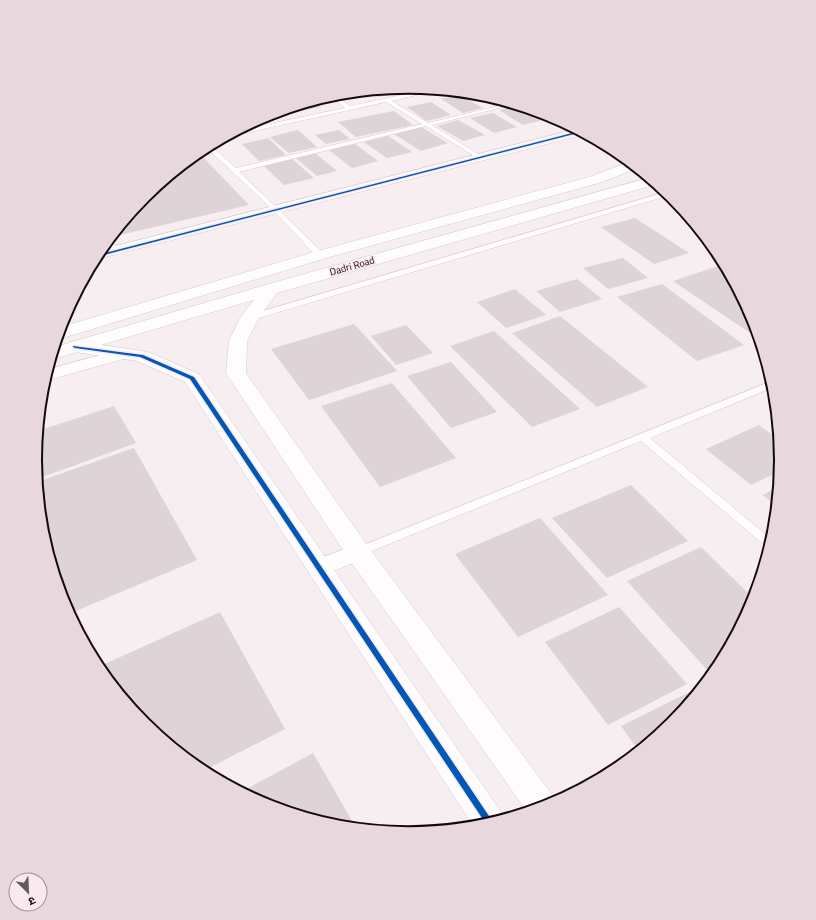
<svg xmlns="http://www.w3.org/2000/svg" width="816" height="920" viewBox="0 0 816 920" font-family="'Titillium Web','Noto Sans Devanagari',sans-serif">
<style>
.building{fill:#ded3d6}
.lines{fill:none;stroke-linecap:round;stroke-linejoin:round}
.service-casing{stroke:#d6cbce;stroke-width:1}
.minor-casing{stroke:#d6cbce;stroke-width:1}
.tertiary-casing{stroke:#d6cbce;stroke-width:1}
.secondary-casing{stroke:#d6cbce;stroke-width:1}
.service{fill:#fefcfd;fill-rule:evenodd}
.minor{fill:#fefcfd;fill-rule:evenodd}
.tertiary{fill:#fefcfd;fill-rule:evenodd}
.secondary{fill:#fefcfd;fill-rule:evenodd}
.cycleway-casing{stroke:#faeaef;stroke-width:3}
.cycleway{fill:#0057b8;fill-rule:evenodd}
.labels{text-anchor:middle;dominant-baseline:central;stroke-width:3.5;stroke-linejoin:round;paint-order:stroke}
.far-street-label{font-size:10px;fill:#16090e;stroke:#faeaef}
.rim{fill:none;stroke:#16090e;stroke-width:2}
</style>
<rect width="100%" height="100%" fill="#f6eef0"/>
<g class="building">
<polygon points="397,88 403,92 378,97 369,91"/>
<polygon points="360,92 367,96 352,99 343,93"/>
<polygon points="473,93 481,94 509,103 494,106"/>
<polygon points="460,95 483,108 463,113 441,99"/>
<polygon points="314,101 321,107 279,115 276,112"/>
<polygon points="431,102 451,115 427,121 407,107"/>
<polygon points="518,106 528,108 547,119 523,125 499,110"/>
<polygon points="394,111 413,125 356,137 338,122"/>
<polygon points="493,113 517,127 494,133 470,118"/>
<polygon points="458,120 485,135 463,141 437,126"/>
<polygon points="421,127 448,143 421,151 394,134"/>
<polygon points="298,130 317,147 289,153 270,137"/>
<polygon points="339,130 350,139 326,144 315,135"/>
<polygon points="388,136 412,152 387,158 364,142"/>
<polygon points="268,138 286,155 259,161 242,144"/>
<polygon points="355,144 378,161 352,168 329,150"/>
<polygon points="198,152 249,205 120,235 117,230 144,196"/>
<polygon points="315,153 337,171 317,176 296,158"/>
<polygon points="292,159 314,178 284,185 264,166"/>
<polygon points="635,218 689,253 654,264 601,227"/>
<polygon points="623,258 648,278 608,289 583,268"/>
<polygon points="724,264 753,317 759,339 673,281"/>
<polygon points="577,279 602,299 560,312 536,291"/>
<polygon points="662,284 744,345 697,361 617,297"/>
<polygon points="515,289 546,315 506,328 477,302"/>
<polygon points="560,316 648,387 597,407 512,333"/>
<polygon points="354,324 397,371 309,400 271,349"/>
<polygon points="406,325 433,353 396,365 371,336"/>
<polygon points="494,331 580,409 532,427 450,346"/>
<polygon points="451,362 497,412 451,428 407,376"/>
<polygon points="392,383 456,458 380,487 321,406"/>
<polygon points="114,406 136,443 37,479 35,460 38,431"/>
<polygon points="759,425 779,440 781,460 780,471 751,485 706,449"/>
<polygon points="134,448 197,560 71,613 53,568 42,533 37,482"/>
<polygon points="631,485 688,541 607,578 552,518"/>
<polygon points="778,487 776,506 763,495"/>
<polygon points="540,518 608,595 518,637 455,554"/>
<polygon points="701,547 754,599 719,665 708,671 627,581"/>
<polygon points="619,607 687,684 608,725 545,642"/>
<polygon points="220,612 285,729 203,771 144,724 98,667"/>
<polygon points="704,685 672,724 639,751 621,726"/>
<polygon points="313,753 356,828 335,826 265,805 241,792"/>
</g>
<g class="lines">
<g class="service-casing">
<g id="service">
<polygon points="430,89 437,90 392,101 428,123 510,103 515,104 432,125 483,157 483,159 479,159 426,126 239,172 278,209 323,253 323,257 317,257 274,211 206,147 210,145 236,168 422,124 386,102 231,136 229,135 236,131 345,108 330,96 335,94 350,106"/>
<polygon points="666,192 670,195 252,320 246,320 245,318 246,316"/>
<polygon points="109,239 119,251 118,253 112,253 106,243"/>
<polygon points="772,381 774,387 650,438 772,540 769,549 641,441 362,555 358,556 354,555 352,552 354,549"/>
</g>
</g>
<g class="minor-casing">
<g id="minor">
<polygon points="121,349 127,350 130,354 127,358 44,381 47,370"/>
<polygon points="358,544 366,546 369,552 366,558 318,577 310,574 307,568 310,562"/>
</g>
</g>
<g class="tertiary-casing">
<g id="tertiary">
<polygon points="577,129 586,134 94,260 100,250"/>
<polygon points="271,284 277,285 280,289 258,319 247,341 246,373 367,545 553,796 556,802 527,812 349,559 226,373 229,341 240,318 265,285"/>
<polygon points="75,341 148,352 199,374 501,812 504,819 474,827 185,382 137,361 68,351 66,347 68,343"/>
</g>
</g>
<g class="secondary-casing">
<g id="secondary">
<polygon points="629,162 638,168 599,183 326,258 66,337 57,338 61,327 314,252 589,177"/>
<polygon points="648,178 657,184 277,293 60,357 51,358 55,347 265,285"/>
</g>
</g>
<use href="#service" class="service"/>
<use href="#minor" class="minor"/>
<use href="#tertiary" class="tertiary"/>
<use href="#secondary" class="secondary"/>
<g class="cycleway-casing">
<g id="cycleway">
<polygon points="580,131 582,132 96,257 97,255"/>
<polygon points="73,346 143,355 194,377 493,822 486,824 190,379 140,357 75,348 73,347"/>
</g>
</g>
<use href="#cycleway" class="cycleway"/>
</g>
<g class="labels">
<g class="far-street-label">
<text transform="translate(352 266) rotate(-16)">Dadri Road</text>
</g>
</g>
<path d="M0 0H816V920H0ZM42 460a366 366 0 1 1 732 0a366 366 0 1 1-732 0Z" fill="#e8d8dd" fill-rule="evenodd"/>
<path class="rim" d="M42 460a366 366 0 1 1 732 0a366 366 0 1 1-732 0Z"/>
<g transform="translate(28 892) rotate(156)"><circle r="19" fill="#faeaef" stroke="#9f9095"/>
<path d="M0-3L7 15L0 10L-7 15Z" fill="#64595d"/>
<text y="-6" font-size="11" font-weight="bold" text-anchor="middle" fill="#16090e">उ</text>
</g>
</svg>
